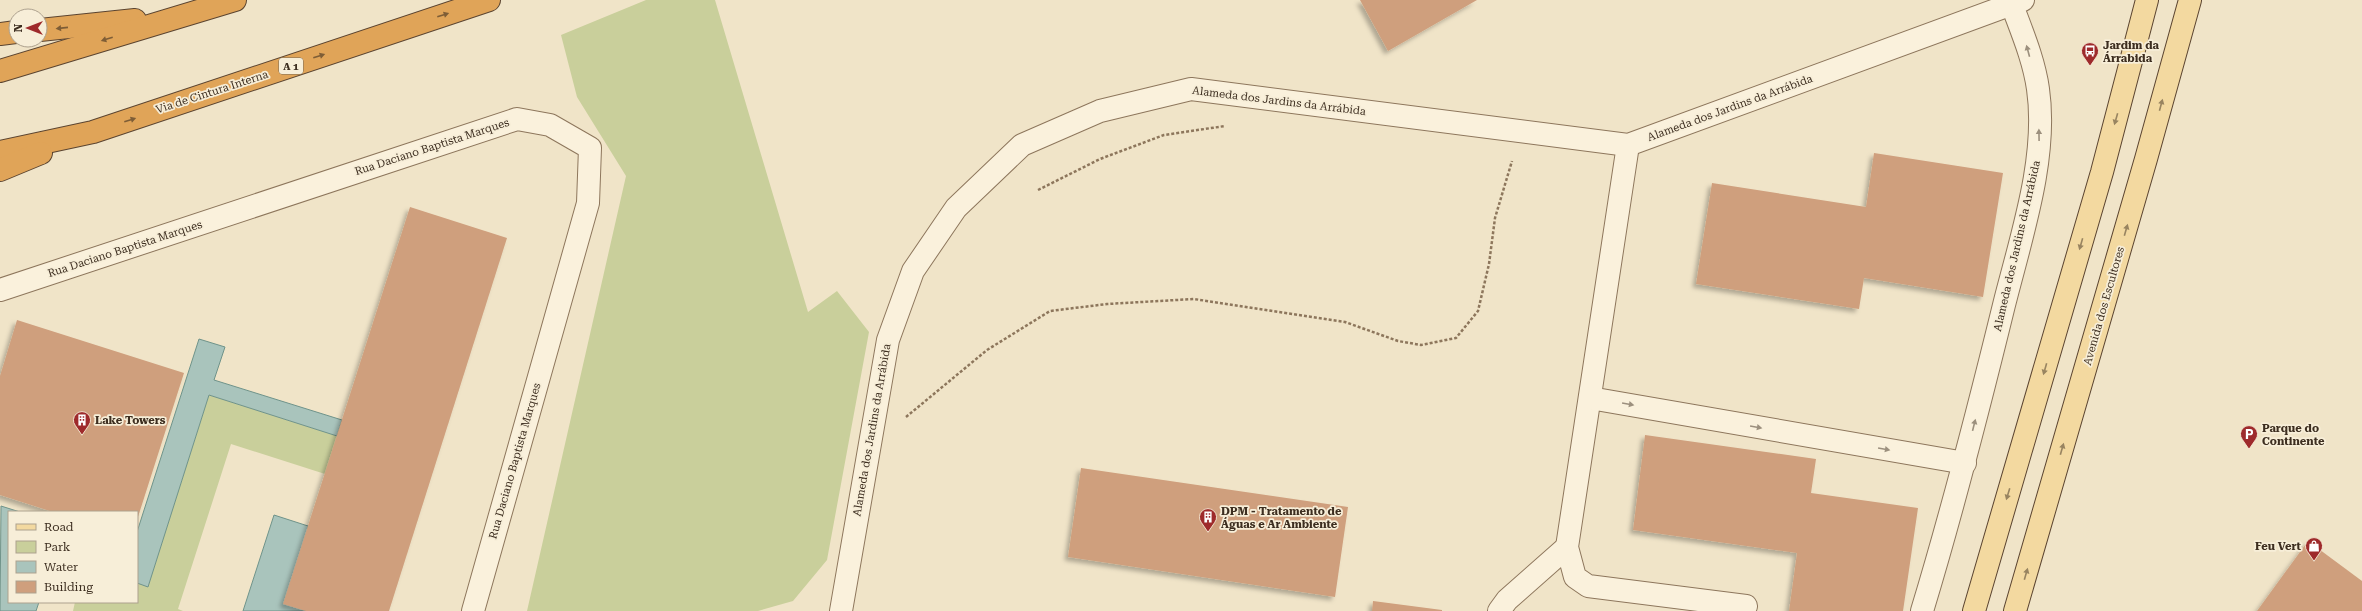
<svg xmlns="http://www.w3.org/2000/svg" width="2362" height="611" viewBox="0 0 2362 611" font-family="'Roboto Serif',serif">
<style>
.green{fill:#c9cf9b}
.water{fill:#a9c4bc;stroke:#6f938a}
.building{fill:#cf9f7d;filter:url(#shadow)}
.lines{fill:none;stroke-linecap:round;stroke-linejoin:round}
.street-casing{stroke:#8d765c;stroke-width:24}
.primary-casing{stroke:#5b4430;stroke-width:24}
.highway-casing{stroke:#5b4430;stroke-width:24}
.path{stroke:#8d765c;stroke-width:2.5;stroke-dasharray:3 2;stroke-linecap:butt}
.street{stroke:#faf1dc;stroke-width:22}
.primary{stroke:#f3d9a0;stroke-width:22}
.highway{stroke:#e0a458;stroke-width:22}
.oneway{fill:#7e5d36}
.oneway2{fill:#9c907e}
.oneway3{fill:#988460}
.labels{text-anchor:middle;dominant-baseline:central;stroke-width:3.5;stroke-linejoin:round;paint-order:stroke}
.shield{fill:#f7eed8;stroke:#756857;stroke-width:1}
.shield-label{font-size:10px;font-weight:bold;fill:#3d2e20}
.poi-label{font-size:11px;font-weight:bold;fill:#3d2e20;stroke:#f7eed8;text-anchor:start}
.street-label{font-size:11px;fill:#3d2e20;stroke:#f7eed8}
</style>
<defs>
<filter id="shadow"><feDropShadow dx="-3.5" dy="3.5" stdDeviation="2" flood-color="#0004"/></filter>
</defs>
<rect width="100%" height="100%" fill="#f0e4c8"/>
<g class="green">
<polygon points="646,0 715,0 808,312 837,291 869,332 827,560 793,601 758,611 527,611 626,176 577,97 561,35"/>
<polygon points="209,395 337,436 325,474 231,444 178,609 183,611 73,611 75,602 137,602 137,583 148,586"/>
</g>
<g class="water">
<polygon points="199,339 225,347 214,380 342,420 337,436 209,395 148,587 137,583 137,532"/>
<polygon points="1,506 20,512 9,512 9,602 39,602 36,611 0,611"/>
<polygon points="274,515 308,526 306,611 243,611"/>
</g>
<g class="building">
<polygon points="1360,0 1477,0 1388,51"/>
<polygon points="1874,153 2003,173 1983,297 1864,278 1859,309 1696,284 1712,183 1866,207"/>
<polygon points="410,207 507,238 389,611 306,611 283,604"/>
<polygon points="17,320 184,373 137,520 137,512 53,512 0,495 0,376"/>
<polygon points="1645,435 1816,459 1811,493 1918,508 1903,611 1789,611 1797,553 1633,530"/>
<polygon points="1081,468 1348,507 1335,597 1068,557"/>
<polygon points="2308,541 2362,581 2362,611 2257,611"/>
<polygon points="1373,601 1442,610 1442,611 1372,611"/>
</g>
<g class="lines">
<g class="street-casing">
<g id="street">
<polyline points="1628,145 1567,547 1575,577 1588,586 1746,606"/>
<polyline points="0,290 517,119 550,125 590,148 588,203 473,611"/>
<polyline points="1590,398 1965,463"/>
<polyline points="841,611 888,340 913,271 956,208 1022,145 1100,111 1191,89 1628,145 2023,0"/>
<polyline points="1499,611 1507,600 1567,547"/>
<path d="M1922 611C1953 509 1979 407 2004 305 2021 237 2048 158 2038 89 2034 60 2022 32 2012 5"/>
</g>
</g>
<g class="primary-casing">
<g id="primary">
<polyline points="1974,611 2102,172 2147,0"/>
<polyline points="2015,611 2146,159 2190,0"/>
</g>
</g>
<g class="highway-casing">
<g id="highway">
<polyline points="40,30 135,20"/>
<polyline points="0,34 16,32"/>
<polyline points="0,71 235,0"/>
<polyline points="0,152 93,132 489,0"/>
<polyline points="0,170 41,153"/>
</g>
</g>
<g class="path">
<polyline points="1038,190 1100,159 1164,135 1225,126"/>
<polyline points="906,417 987,350 1050,311 1107,304 1194,299 1345,322 1398,341 1421,345 1456,338 1478,311 1489,264 1495,218 1512,161"/>
</g>
<use href="#street" class="street"/>
<use href="#primary" class="primary"/>
<use href="#highway" class="highway"/>
</g>
<defs><path id="oneway-solid" d="M-6-.8H1V-3.2L6.5 0L1 3.2V.8H-6Z"/></defs>
<g class="oneway">
<use href="#oneway-solid" transform="translate(443 15) rotate(-18)"/>
<use href="#oneway-solid" transform="translate(62 28) rotate(174)"/>
<use href="#oneway-solid" transform="translate(107 39) rotate(163)"/>
<use href="#oneway-solid" transform="translate(319 56) rotate(-18)"/>
<use href="#oneway-solid" transform="translate(130 120) rotate(-18)"/>
</g>
<g class="oneway2">
<use href="#oneway-solid" transform="translate(2028 51) rotate(-105)"/>
<use href="#oneway-solid" transform="translate(2039 135) rotate(-91)"/>
<use href="#oneway-solid" transform="translate(1628 404) rotate(10)"/>
<use href="#oneway-solid" transform="translate(1974 425) rotate(-76)"/>
<use href="#oneway-solid" transform="translate(1756 427) rotate(10)"/>
<use href="#oneway-solid" transform="translate(1884 449) rotate(10)"/>
</g>
<g class="oneway3">
<use href="#oneway-solid" transform="translate(2161 105) rotate(-75)"/>
<use href="#oneway-solid" transform="translate(2116 119) rotate(106)"/>
<use href="#oneway-solid" transform="translate(2126 230) rotate(-74)"/>
<use href="#oneway-solid" transform="translate(2081 244) rotate(106)"/>
<use href="#oneway-solid" transform="translate(2045 369) rotate(106)"/>
<use href="#oneway-solid" transform="translate(2062 449) rotate(-74)"/>
<use href="#oneway-solid" transform="translate(2008 494) rotate(107)"/>
<use href="#oneway-solid" transform="translate(2026 574) rotate(-74)"/>
</g>
<defs>
<g id="bus-pin" transform="scale(0.9)"><path d="M0 17L-7.5 6A9.5 9.5 0 1 1 7.5 6Z" fill="#9e2a2b" stroke="#f7eed8"/><path d="M-5-6H5V4H4V6H2V4H-2V6H-4V4H-5ZM-3.5-4V0h7V-4ZM-3.5 1.2v1.5H-2V1.2ZM2 1.2v1.5H3.5V1.2Z" fill="#fff"/></g>
<g id="building-pin" transform="scale(0.9)"><path d="M0 17L-7.5 6A9.5 9.5 0 1 1 7.5 6Z" fill="#9e2a2b" stroke="#f7eed8"/><path d="M-4-6H4V6H1V3H-1V6H-4ZM-2.5-4.3h1.7v1.8h-1.7ZM.8-4.3h1.7v1.8H.8ZM-2.5-1h1.7V.8h-1.7ZM.8-1h1.7V.8H.8Z" fill="#fff"/></g>
<g id="parking-pin" transform="scale(0.9)"><path d="M0 17L-7.5 6A9.5 9.5 0 1 1 7.5 6Z" fill="#9e2a2b" stroke="#f7eed8"/><path d="M-3.5-5.5H1a3.5 3.5 0 0 1 0 7H-1V5.5H-3.5ZM-1-3.4V-.6H.8a1.4 1.4 0 0 0 0-2.8Z" fill="#fff"/></g>
<g id="shop-pin" transform="scale(0.9)"><path d="M0 17L-7.5 6A9.5 9.5 0 1 1 7.5 6Z" fill="#9e2a2b" stroke="#f7eed8"/><path d="M-5-2.5h2.3a2.7 3.5 0 0 1 5.4 0H5L5.5 6h-11ZM-1.5-2.5h3a1.5 2.3 0 0 0-3 0Z" fill="#fff"/></g>
</defs>
<g fill-rule="evenodd">
<use href="#bus-pin" x="2090" y="51"/>
<use href="#building-pin" x="82" y="420"/>
<use href="#parking-pin" x="2249" y="434"/>
<use href="#building-pin" x="1208" y="517"/>
<use href="#shop-pin" x="2314" y="546"/>
</g>
<g class="labels">
<rect class="shield" x="279" y="58" width="24" height="16" rx="3"/>
<g class="shield-label">
<text x="291" y="66">A 1</text>
</g>
<g class="poi-label">
<text x="2103" y="45">Jardim da<tspan x="2103" dy="13">Árrabida</tspan></text>
<text x="95" y="420">Lake Towers</text>
<text x="2262" y="428">Parque do<tspan x="2262" dy="13">Continente</tspan></text>
<text x="1221" y="511">DPM - Tratamento de<tspan x="1221" dy="13">Águas e Ar Ambiente</tspan></text>
<text x="2301" y="546" text-anchor="end">Feu Vert</text>
</g>
<g class="street-label">
<text transform="translate(212 92) rotate(-18)">Via de Cintura Interna</text>
<text transform="translate(1279 101) rotate(7)">Alameda dos Jardins da Arrábida</text>
<text transform="translate(1730 108) rotate(-20)">Alameda dos Jardins da Arrábida</text>
<text transform="translate(432 147) rotate(-18)">Rua Daciano Baptista Marques</text>
<text transform="translate(2017 246) rotate(-77)">Alameda dos Jardins da Arrábida</text>
<text transform="translate(125 249) rotate(-18)">Rua Daciano Baptista Marques</text>
<text transform="translate(2104 306) rotate(-74)">Avenida dos Escultores</text>
<text transform="translate(872 430) rotate(-80)">Alameda dos Jardins da Arrábida</text>
<text transform="translate(515 461) rotate(-74)">Rua Daciano Baptista Marques</text>
</g>
</g>
<rect x="8" y="511" width="130" height="92" fill="#f7eed8" stroke="#ada18e"/>
<rect x="16" y="524" width="20" height="6" fill="#f3d9a0" stroke="#ada18e"/>
<text x="44" y="531" font-size="12" fill="#3d2e20">Road</text>
<rect x="16" y="541" width="20" height="12" fill="#c9cf9b" stroke="#ada18e"/>
<text x="44" y="551" font-size="12" fill="#3d2e20">Park</text>
<rect x="16" y="561" width="20" height="12" fill="#a9c4bc" stroke="#ada18e"/>
<text x="44" y="571" font-size="12" fill="#3d2e20">Water</text>
<rect x="16" y="581" width="20" height="12" fill="#cf9f7d" stroke="#ada18e"/>
<text x="44" y="591" font-size="12" fill="#3d2e20">Building</text>
<g transform="translate(28 28) rotate(270)"><circle r="19" fill="#f7eed8" stroke="#ada18e"/>
<path d="M0-3L7 15L0 10L-7 15Z" fill="#9e2a2b"/>
<text y="-6" font-size="11" font-weight="bold" text-anchor="middle" fill="#3d2e20">N</text>
</g>
</svg>
